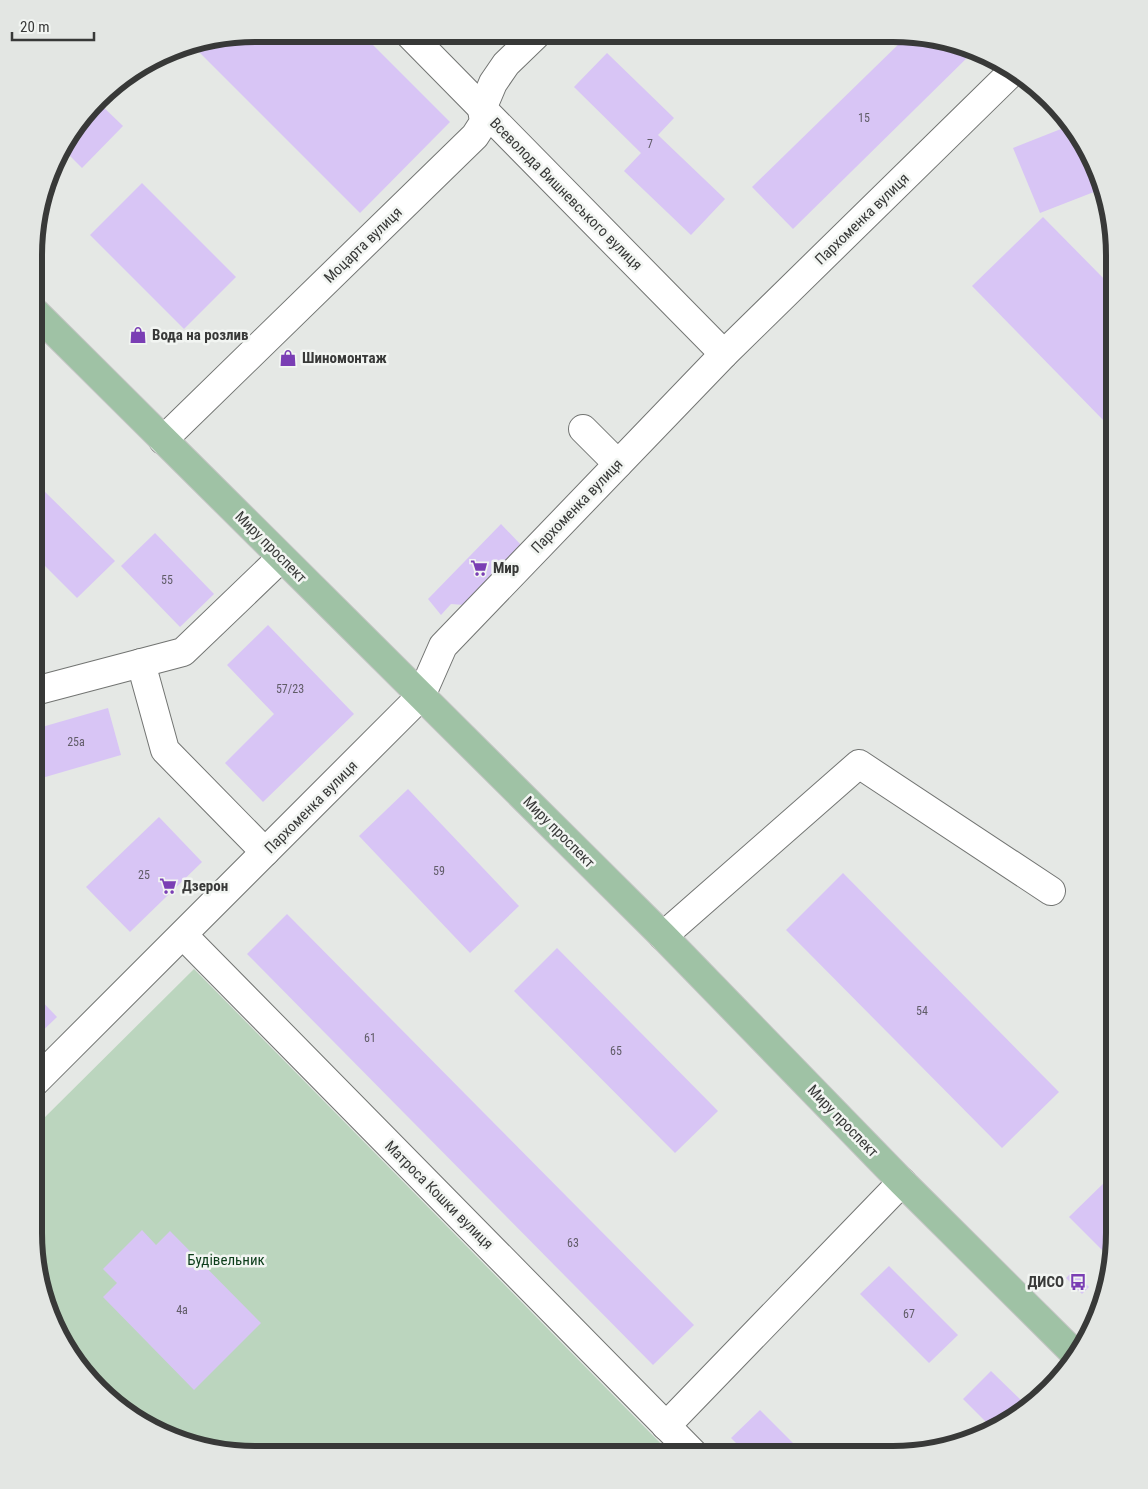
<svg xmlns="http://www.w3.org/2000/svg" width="1148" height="1489" viewBox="0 0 1148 1489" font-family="'Roboto Condensed',sans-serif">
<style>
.green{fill:#bbd5be}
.building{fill:#d8c5f5}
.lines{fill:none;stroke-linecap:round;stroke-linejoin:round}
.minor-casing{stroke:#727472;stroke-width:30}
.major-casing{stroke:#c3c4c3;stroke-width:30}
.minor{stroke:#fff;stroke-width:28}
.major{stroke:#9fc2a5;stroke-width:28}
.labels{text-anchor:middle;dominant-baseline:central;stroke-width:5;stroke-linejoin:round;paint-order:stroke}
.number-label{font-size:12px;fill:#605c67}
.street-label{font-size:15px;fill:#383938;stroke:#f2f5f2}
.poi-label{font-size:15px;font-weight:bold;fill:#383938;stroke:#f2f5f2;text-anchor:start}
.park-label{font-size:15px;fill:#0c3d1a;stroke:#f2f5f2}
.rim{fill:none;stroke:#383938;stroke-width:6}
</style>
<rect width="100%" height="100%" fill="#e5e8e5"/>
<polygon class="green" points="194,969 672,1455 226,1453 132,1418 89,1380 57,1332 34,1234 34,1128"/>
<g class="building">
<polygon points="255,34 362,34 450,122 360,213 191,44"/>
<polygon points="907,36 922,36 975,50 793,229 752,187"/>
<polygon points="607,53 674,118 658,135 725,199 691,235 624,171 641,153 574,87"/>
<polygon points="98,102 123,126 82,168 62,148"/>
<polygon points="1066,127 1091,157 1099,190 1040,213 1013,148"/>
<polygon points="142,183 236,277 184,329 90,235"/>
<polygon points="1043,217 1114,289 1114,417 1107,424 972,286"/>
<polygon points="35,482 115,561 77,598 35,556"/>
<polygon points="501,524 522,546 464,605 451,604 441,615 428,599"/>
<polygon points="155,533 214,594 180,627 121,566"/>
<polygon points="268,625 354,714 263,802 225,763 274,714 227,665"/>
<polygon points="108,708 121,755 35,780 35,729"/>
<polygon points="408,789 519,906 470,953 359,836"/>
<polygon points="159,817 202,862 130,932 86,887"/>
<polygon points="843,873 1059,1092 1002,1148 786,930"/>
<polygon points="287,914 694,1325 653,1365 247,954"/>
<polygon points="557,948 718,1111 675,1153 514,991"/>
<polygon points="34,993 57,1017 34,1039"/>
<polygon points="1110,1177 1114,1181 1114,1249 1112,1260 1069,1217"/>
<polygon points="142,1230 156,1245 170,1231 261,1323 194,1390 103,1297 117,1283 103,1269"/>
<polygon points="889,1266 958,1335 929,1363 860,1294"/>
<polygon points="1073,1271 1089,1287 1082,1294 1066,1278"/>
<polygon points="991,1371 1028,1407 994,1430 963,1399"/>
<polygon points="1057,1374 1060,1377 1053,1384 1050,1381"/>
<polygon points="760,1410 805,1455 748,1455 731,1438"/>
</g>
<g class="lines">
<g class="minor-casing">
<g id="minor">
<polyline points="409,34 724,354"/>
<polyline points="583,429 618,464"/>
<polyline points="163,440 475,136 484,122 482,109 493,83 506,64 536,35"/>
<polyline points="141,663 165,750 265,852"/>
<polyline points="35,691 183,652 281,558"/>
<polyline points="183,935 695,1455"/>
<polyline points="663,936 859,764 1051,891"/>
<polyline points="34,1083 421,696 443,646 724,354 1013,71"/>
<polyline points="666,1426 902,1182"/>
</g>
</g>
<g class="major-casing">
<polyline id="major" points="36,313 663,936 902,1182 1077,1356"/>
</g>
<use href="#minor" class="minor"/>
<use href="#major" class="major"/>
</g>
<defs>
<g id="shop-bare" transform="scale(1.35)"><path d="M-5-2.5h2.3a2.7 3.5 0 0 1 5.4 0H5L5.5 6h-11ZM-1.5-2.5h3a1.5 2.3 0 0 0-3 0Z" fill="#7a3eb4" stroke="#f2f5f2" stroke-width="2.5" paint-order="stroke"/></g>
<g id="supermarket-bare" transform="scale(1.35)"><path d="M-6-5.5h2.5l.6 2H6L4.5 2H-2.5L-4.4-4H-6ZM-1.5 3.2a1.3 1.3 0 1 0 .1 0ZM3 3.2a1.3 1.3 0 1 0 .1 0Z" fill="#7a3eb4" stroke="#f2f5f2" stroke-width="2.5" paint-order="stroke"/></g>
<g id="bus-bare" transform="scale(1.35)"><path d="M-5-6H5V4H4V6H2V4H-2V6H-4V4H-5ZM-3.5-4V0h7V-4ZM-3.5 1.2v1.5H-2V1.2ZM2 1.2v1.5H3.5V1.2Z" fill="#7a3eb4" stroke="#f2f5f2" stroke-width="2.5" paint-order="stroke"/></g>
</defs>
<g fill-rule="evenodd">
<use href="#shop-bare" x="138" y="335"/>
<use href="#shop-bare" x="288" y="358"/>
<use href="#supermarket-bare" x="479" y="568"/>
<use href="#supermarket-bare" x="168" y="886"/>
<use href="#bus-bare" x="1078" y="1282"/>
</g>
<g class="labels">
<g class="number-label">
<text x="864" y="118">15</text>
<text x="650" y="144">7</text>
<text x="167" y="580">55</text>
<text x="290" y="689">57/23</text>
<text x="76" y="742">25а</text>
<text x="439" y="871">59</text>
<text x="144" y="875">25</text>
<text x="922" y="1011">54</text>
<text x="370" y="1038">61</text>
<text x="616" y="1051">65</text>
<text x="573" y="1243">63</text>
<text x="182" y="1310">4а</text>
<text x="909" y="1314">67</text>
</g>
<g class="street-label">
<text transform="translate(566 194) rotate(45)">Всеволода Вишневського вулиця</text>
<text transform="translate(862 219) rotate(-44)">Пархоменка вулиця</text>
<text transform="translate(363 245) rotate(-44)">Моцарта вулиця</text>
<text transform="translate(577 506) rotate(-46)">Пархоменка вулиця</text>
<text transform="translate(271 547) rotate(45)">Миру проспект</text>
<text transform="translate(311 807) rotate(-45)">Пархоменка вулиця</text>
<text transform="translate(559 832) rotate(45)">Миру проспект</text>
<text transform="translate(843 1121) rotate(46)">Миру проспект</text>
<text transform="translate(439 1195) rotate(45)">Матроса Кошки вулиця</text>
</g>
<g class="poi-label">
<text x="152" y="335">Вода на розлив</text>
<text x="302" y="358">Шиномонтаж</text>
<text x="493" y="568">Мир</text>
<text x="182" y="886">Дзерон</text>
<text x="1064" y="1282" text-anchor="end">ДИСО</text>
</g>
<g class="park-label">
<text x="226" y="1260">Будівельник</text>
</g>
</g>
<path d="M0 0H1148V1489H0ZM255 42H893A213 213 0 0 1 1106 255V1233A213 213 0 0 1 893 1446H255A213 213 0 0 1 42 1233V255A213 213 0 0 1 255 42Z" fill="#e3e6e3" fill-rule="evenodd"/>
<path class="rim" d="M255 42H893A213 213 0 0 1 1106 255V1233A213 213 0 0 1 893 1446H255A213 213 0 0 1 42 1233V255A213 213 0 0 1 255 42Z"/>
<path d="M12 32v8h82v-8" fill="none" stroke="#383938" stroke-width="2.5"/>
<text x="20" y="32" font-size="15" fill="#383938" stroke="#f2f5f2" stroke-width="4" paint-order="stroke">20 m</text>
</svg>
